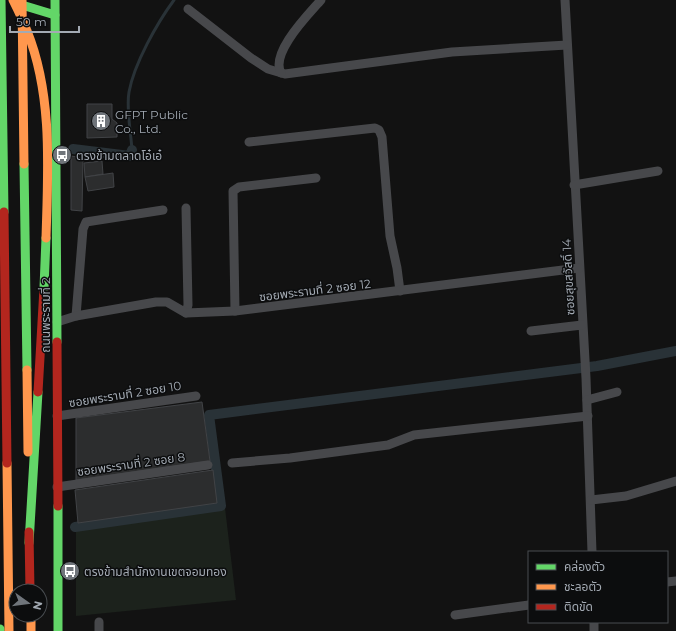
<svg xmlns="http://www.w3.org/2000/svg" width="676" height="631" viewBox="0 0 676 631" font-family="Montserrat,'Noto Sans Thai',sans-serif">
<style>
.green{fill:#1c221c}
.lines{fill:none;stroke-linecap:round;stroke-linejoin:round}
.stream{stroke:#293237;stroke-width:3}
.canal{stroke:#293237;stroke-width:10}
.building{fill:#2c2d2e;stroke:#414346}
.street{stroke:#47484b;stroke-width:9}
.fast{stroke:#63d668;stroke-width:9}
.slow{stroke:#ff974d;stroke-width:9}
.jam{stroke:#b3261e;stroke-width:9}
.fast-bridge{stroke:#63d668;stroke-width:9}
.slow-bridge{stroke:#ff974d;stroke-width:9}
.labels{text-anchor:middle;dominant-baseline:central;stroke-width:3;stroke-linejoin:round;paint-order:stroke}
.poi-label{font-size:12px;fill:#a3aab3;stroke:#0c0d0e;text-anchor:start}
.street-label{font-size:12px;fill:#a3aab3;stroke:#0c0d0e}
</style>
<rect width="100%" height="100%" fill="#121212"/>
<polygon class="green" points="225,508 236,600 76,616 76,531"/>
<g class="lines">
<path class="stream" d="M132 150C131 133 126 108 129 92 134 64 157 23 174 0"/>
<g class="canal">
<polyline points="73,149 130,156 132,150"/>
<polyline points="75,527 221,506 209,415 597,366 676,351"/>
</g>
</g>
<g class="building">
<polygon points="87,104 112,104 112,119 117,123 117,137 87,138"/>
<polygon points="71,156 83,158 82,211 71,210"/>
<polygon points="102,161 103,174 85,177 84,163"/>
<polygon points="113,173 114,187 88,191 85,177"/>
<polygon points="202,402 210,461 76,480 76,418"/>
<polygon points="213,470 217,503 78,523 75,490"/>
</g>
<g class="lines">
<g class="street">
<polyline points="565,0 586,378 592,552"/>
<polyline points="188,9 251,58 268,69 285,74 452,52 567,45"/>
<path d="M281 73C270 53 308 15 321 0"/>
<polyline points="249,142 375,128 379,130 382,137 390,236 397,268 400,291"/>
<polyline points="574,185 658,171"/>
<polyline points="186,208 188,305 186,313"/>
<polyline points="235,311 233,191 239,187 316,178"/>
<polyline points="76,316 83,229 86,222 163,210"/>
<polyline points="57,322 76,316 156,302 167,302 186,313 235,311 579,268"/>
<polyline points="531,331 582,325"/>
<polyline points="587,400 617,392"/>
<polyline points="57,416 196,396"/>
<polyline points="232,463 290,458 388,445 414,435 588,416"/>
<polyline points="57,487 208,465"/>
<polyline points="591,500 626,496 676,481"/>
<polyline points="667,582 676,581"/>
<polyline points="455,615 529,605"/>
<polyline points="99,622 99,631"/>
<polyline points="594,622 594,631"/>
</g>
<g class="fast">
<polyline points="1,0 4,212"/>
<polyline points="55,0 57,342"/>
<polyline points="22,5 55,15"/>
<polyline points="24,164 27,370"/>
<polyline points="58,506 58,631"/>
<polyline points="29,543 38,392"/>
<polyline points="0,629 0,631"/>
</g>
<g class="slow">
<polyline points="22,0 24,164"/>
<polyline points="27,370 28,452"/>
<polyline points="7,463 9,631"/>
<polyline points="31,615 31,631"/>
</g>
<g class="jam">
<polyline points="4,212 7,463"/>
<polyline points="57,342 58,506"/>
<polyline points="38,392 44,288"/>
<polyline points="29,532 30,591"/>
</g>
<polyline class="fast-bridge" points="44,288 46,238"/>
<path class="slow-bridge" d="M13 0C18 10 23 20 27 31 53 95 48 170 46 238"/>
</g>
<defs>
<g id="building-disc" transform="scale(1)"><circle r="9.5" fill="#70757b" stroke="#0c0d0e"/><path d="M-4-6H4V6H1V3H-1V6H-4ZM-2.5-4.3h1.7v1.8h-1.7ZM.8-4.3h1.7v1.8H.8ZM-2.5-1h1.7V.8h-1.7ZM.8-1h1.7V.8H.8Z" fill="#fff"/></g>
<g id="bus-disc" transform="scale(1)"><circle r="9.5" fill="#70757b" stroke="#0c0d0e"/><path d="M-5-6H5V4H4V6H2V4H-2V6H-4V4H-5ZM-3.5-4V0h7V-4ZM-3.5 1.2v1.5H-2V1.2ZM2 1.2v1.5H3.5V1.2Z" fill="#fff"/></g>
</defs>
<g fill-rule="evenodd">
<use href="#building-disc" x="101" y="121"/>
<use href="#bus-disc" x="62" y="155"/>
<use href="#bus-disc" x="70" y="571"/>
</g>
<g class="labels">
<g class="poi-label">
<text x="115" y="114">GFPT Public<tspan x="115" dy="14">Co., Ltd.</tspan></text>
<text x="76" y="155">ตรงข้ามตลาดโอ๋เอ๋</text>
<text x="84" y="571">ตรงข้ามสำนักงานเขตจอมทอง</text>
</g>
<g class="street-label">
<text transform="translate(568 277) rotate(-93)">ซอยสุขสวัสดิ์ 14</text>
<text transform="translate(315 290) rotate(-7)">ซอยพระรามที่ 2 ซอย 12</text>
<text transform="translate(45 315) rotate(-90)">ถนนพระรามที่ 2</text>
<text transform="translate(125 394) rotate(-9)">ซอยพระรามที่ 2 ซอย 10</text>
<text transform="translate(131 464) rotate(-8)">ซอยพระรามที่ 2 ซอย 8</text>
</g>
</g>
<rect x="528" y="551" width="140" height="72" fill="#0c0d0e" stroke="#484c50"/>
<rect x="536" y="564" width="20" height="6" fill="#63d668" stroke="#484c50"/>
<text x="564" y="571" font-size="12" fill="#a3aab3">คล่องตัว</text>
<rect x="536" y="584" width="20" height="6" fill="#ff974d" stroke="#484c50"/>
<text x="564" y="591" font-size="12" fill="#a3aab3">ชะลอตัว</text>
<rect x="536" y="604" width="20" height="6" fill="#b3261e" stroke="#484c50"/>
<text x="564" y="611" font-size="12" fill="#a3aab3">ติดขัด</text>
<g transform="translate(28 603) rotate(104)"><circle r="19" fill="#0c0d0e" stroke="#484c50"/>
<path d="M0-3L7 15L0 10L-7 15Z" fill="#70757b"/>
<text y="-6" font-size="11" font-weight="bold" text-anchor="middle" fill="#a3aab3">N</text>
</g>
<path d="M10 26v6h69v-6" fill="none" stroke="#a3aab3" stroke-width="2"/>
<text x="16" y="26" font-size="12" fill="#a3aab3" stroke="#0c0d0e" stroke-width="3" paint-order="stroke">50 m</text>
</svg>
